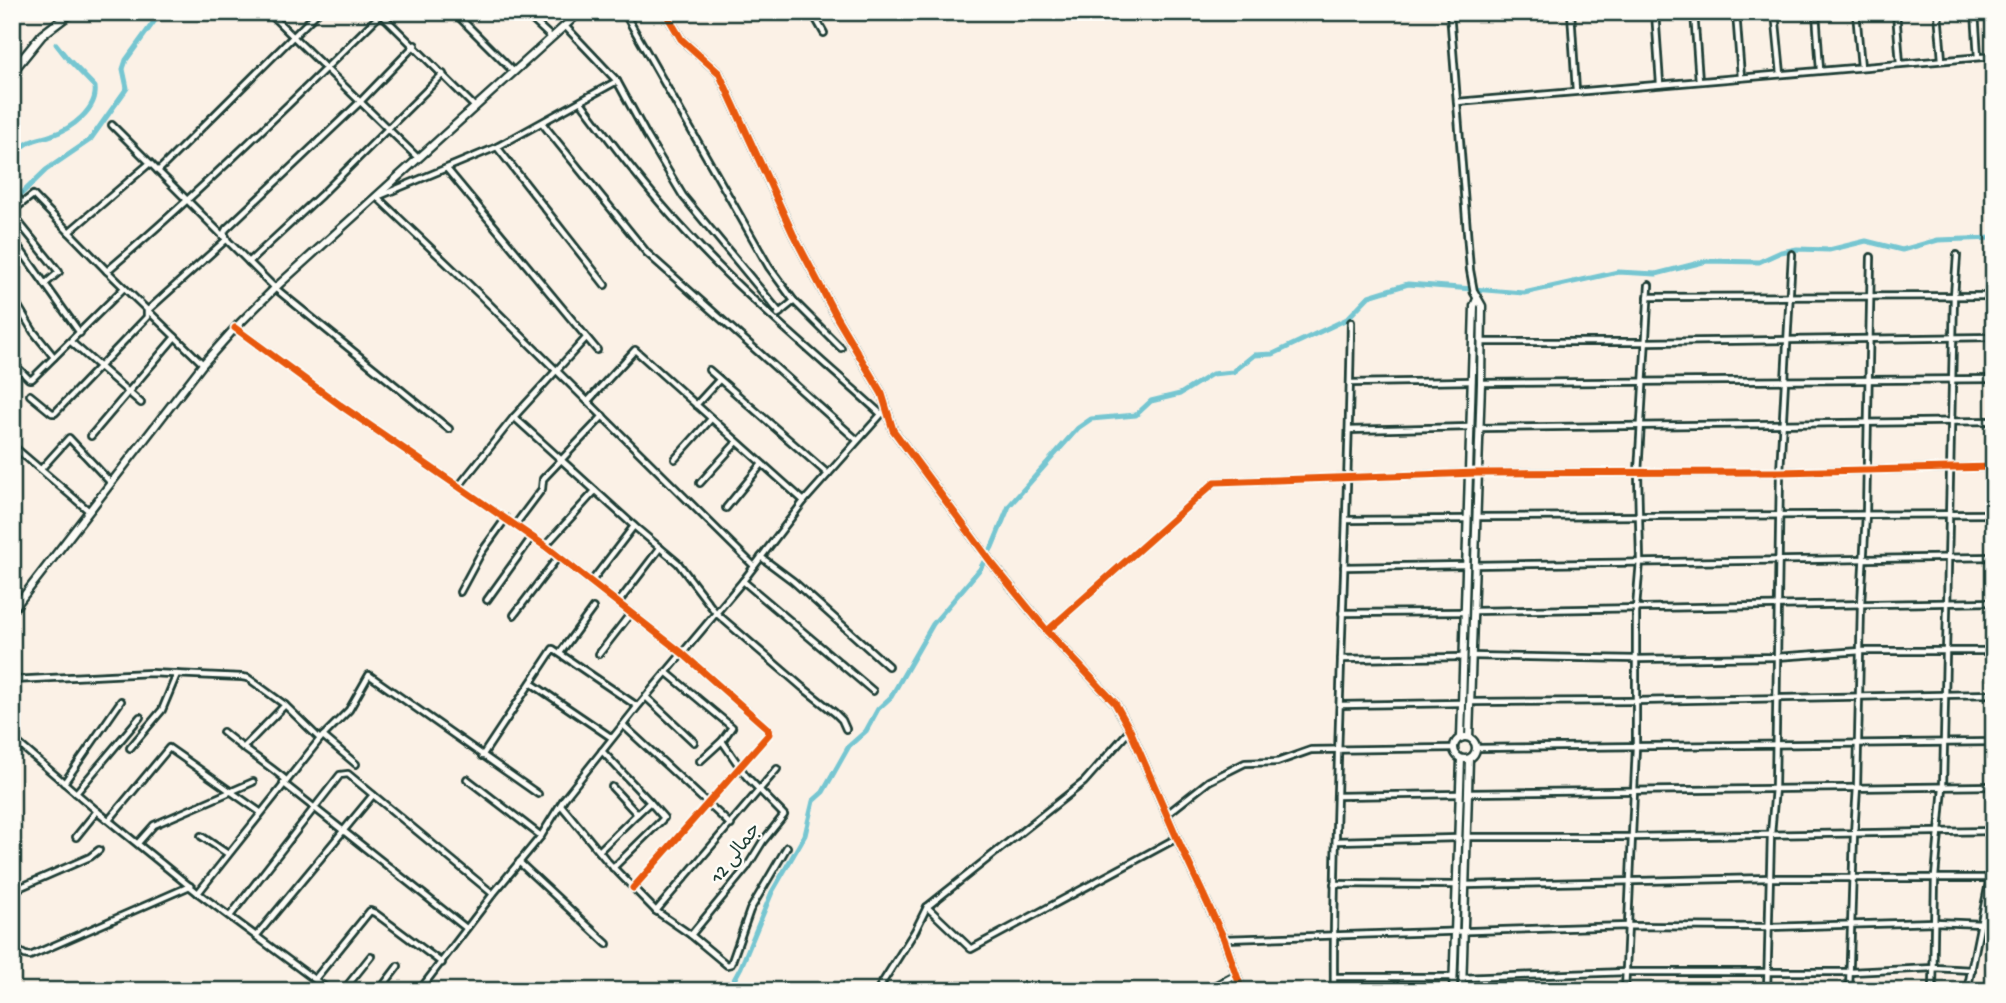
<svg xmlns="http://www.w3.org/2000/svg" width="2006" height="1003" viewBox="0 0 2006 1003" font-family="'Gochi Hand','Playpen Sans Arabic',sans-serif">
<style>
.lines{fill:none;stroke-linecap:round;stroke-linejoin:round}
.canal{stroke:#76c6d1;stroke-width:5}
.minor-casing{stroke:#1f3d34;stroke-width:10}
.tertiary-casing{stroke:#1f3d34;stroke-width:11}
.secondary-casing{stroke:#1f3d34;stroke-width:12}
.minor{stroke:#fdfcf7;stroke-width:4.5}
.tertiary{stroke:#fdfcf7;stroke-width:6}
.secondary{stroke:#fdfcf7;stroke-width:7}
.cycleway-casing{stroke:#fdfcf7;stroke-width:11}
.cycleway{stroke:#e8590c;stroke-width:7}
.labels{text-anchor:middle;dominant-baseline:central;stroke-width:5;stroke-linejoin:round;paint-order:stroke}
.street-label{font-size:19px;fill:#1f3d34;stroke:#fdfcf7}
</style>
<rect width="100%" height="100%" fill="#fbf1e6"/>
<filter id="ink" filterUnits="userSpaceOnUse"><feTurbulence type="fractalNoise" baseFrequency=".0143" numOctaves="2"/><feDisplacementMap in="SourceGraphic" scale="14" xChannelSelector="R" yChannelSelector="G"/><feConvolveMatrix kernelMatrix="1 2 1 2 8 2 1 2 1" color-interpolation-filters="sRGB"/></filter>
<g filter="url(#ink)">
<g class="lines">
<g class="canal">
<path d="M12 156C18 151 24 145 30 142 38 138 45 138 52 135 71 129 98 109 95 87L67 58 56 44"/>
<polyline points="12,203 46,170 90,140 127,88 123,69 126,60 161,12"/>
<polyline points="728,991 741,967 772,892 805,835 813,801 823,792 849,746 866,731 878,709 891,697 933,624 980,569 992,547 1009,506 1078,428 1091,419 1136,415 1151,401 1180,394 1212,374 1233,372 1254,355 1273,354 1347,319 1369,296 1408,284 1524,293 1618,272 1656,274 1707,261 1759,262 1781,252 1797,249 1829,250 1866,241 1902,250 1938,240 1994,238"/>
</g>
<g class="minor-casing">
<g id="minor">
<polyline points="268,12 418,158"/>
<polyline points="454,12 514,72"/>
<polyline points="524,12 551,37"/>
<polyline points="624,12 769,267 794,301 841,348"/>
<polyline points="812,12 824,33"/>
<polyline points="1450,12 1470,270 1474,292"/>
<polyline points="1571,12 1576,91"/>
<polyline points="1655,12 1660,84"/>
<polyline points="1694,12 1699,81"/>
<polyline points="1736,12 1741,77"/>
<polyline points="1775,12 1781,74"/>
<polyline points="1816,12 1820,70"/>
<polyline points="1856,12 1861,67"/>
<polyline points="1896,12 1900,64"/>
<polyline points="1938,12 1942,60"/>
<polyline points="1975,12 1978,57"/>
<polyline points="380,13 475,107"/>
<polyline points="565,26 617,81 647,136 683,196 780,313"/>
<polyline points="617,81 497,147 377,197 480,295 754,566"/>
<path d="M581 102C614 146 647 190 685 231 745 297 815 354 881 414"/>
<polyline points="1457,102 1994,56"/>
<polyline points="542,123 647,253 857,440"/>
<polyline points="112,125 275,288 449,429"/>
<polyline points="497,147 605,285"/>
<polyline points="447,169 597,350"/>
<polyline points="158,171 318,12"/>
<polyline points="12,194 14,193 22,203"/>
<polyline points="12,211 33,195 107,271 203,364"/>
<polyline points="12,214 59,272 45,284"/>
<polyline points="69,232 150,163"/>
<polyline points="20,249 80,333"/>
<polyline points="249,262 321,195 443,74"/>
<path d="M107 271C203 189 293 101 383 12"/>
<polyline points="12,296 33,331 54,357"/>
<polyline points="1648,297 1994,296"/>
<polyline points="778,314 794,301"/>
<polyline points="235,328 340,405 545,546 682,653 768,729 769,734 633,888"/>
<polyline points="71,342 141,403"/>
<polyline points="1481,342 1646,342 1994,337"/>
<polyline points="12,362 29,379 32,379 124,288"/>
<polyline points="709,370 828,474"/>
<polyline points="1350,383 1472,381"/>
<polyline points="1481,383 1994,379"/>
<polyline points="30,395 52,413 55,413 147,317 147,311 227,239 224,233 226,229 360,102 415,45"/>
<polyline points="588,401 635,350 804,501"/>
<polyline points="696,405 719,380"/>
<polyline points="514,417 634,526 678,563 716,613 802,687 835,713 842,720 846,729"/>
<polyline points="1479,428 1994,421"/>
<polyline points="1349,430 1470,427"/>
<polyline points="91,436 175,337"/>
<polyline points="12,445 89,511"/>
<polyline points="675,459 711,419"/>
<polyline points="41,469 69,438 111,483"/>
<polyline points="700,483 737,442"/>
<polyline points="459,486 514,417 586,338"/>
<polyline points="726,508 762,464"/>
<polyline points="1477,517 1994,514"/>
<polyline points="1346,520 1467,519"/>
<polyline points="515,525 542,489 543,479 603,416"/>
<polyline points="545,546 595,491"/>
<polyline points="761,557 793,581 888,666"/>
<polyline points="1474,565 1994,557"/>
<polyline points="1344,567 1466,565"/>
<polyline points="743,581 873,691"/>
<polyline points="591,582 634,526"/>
<polyline points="460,592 481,553 506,518"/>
<polyline points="487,600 532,537"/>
<polyline points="618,603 660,548"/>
<polyline points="1473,611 1994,602"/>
<polyline points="1342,613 1464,612"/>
<polyline points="514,615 558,557"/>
<polyline points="1047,631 1215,482 1477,473 1780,472 1994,467"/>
<polyline points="560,653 593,608"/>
<polyline points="599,654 631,613"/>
<polyline points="1471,656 1636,659 1776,657 1861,651 1994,651"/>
<polyline points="1341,659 1462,657"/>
<polyline points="666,672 732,727 722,741 700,761"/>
<polyline points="12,680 150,673 242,677 248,678 285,705 320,739"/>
<polyline points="531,683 612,738"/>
<polyline points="646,697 694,742"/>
<polyline points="1470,702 1635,701 1994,694"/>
<polyline points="1340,705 1461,703"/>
<polyline points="623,725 731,825"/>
<path d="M223 732C244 750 265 762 286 780"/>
<polyline points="323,736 356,764"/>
<polyline points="12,738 97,811 198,893 330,991"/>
<polyline points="130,748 162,710 177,674"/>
<polyline points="243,748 285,705"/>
<path d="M1477 748C1649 747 1821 745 1994 742"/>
<polyline points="602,751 650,802 637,814"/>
<polyline points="482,756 553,649 637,706"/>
<polyline points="467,779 541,836"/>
<polyline points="64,783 121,701"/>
<polyline points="283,783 466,928"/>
<polyline points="76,793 140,717"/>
<polyline points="1469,793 1994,786"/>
<polyline points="1337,796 1459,794"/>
<polyline points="561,805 607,861 656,911 691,935 727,965 731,964 750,910 787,847"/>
<polyline points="1166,815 1209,781 1245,763 1277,762 1311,750 1454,748"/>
<polyline points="109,820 169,748 260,812"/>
<polyline points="201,836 228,854"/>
<polyline points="76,837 97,811"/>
<polyline points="1466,837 1630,837 1994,831"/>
<polyline points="1336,841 1458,838"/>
<polyline points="138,843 154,825 253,782"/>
<polyline points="599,851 637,814 612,787"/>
<polyline points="519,862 607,944"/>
<polyline points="613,868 664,818 650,802"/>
<polyline points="1334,884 1456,885"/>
<polyline points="1465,885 1770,878 1990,878"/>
<polyline points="12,891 90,857 99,850"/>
<polyline points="198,893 320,739 349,710 369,675 538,794"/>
<polyline points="927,907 971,949 1177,838"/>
<polyline points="656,911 777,769"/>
<polyline points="230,916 340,775 348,774 493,894"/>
<polyline points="257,935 373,795"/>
<polyline points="691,935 747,867 763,841 784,815 746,776 722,741"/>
<polyline points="1224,939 1628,926 1769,927 1935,922 1982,924"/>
<polyline points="12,947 25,955 30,956 190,886"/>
<polyline points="1334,977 1453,977"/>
<polyline points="1462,978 1626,972 1850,972 1934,968 1972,970"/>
<polyline points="315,979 370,911 375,913 442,963"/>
<polyline points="343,991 371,956"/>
<polyline points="379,991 398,966"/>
<polyline points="419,991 493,894 541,836 564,799 638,706 743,581 804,501 886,409"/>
<polyline points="877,991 915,931 927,907 1084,782 1130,730"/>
<polyline points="1205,991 1235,975"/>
<path d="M1334 991C1333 913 1336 835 1338 757 1342 612 1349 467 1351 322"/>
<polyline points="1625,991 1636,747 1636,608 1640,561 1638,473 1649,285"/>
<polyline points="1767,991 1771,834 1775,788 1780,472 1792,254"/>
<polyline points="1849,991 1854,834 1857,787 1861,604 1866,514 1871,257"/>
<polyline points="1933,991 1935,877 1943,787 1954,296 1957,255"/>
<polyline points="1967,991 1990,878 1994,872"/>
</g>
</g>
<g class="tertiary-casing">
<g id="tertiary">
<polyline points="665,12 681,39 719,73 793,234 837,318 882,394 893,430 991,562 1047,631 1115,703 1130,730 1177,838 1224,939 1242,991"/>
<polyline points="12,611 203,364 235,328 275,288 580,12"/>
<circle cx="1465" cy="748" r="11"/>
<polyline points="1469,737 1481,383 1482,306 1474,292"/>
<polyline points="1461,738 1474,306 1477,299"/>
<polyline points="1453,991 1461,759"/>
<polyline points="1462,991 1469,759"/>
</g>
</g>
<g class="secondary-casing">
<polyline id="secondary" points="12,72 42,35 72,12"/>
</g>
<use href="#minor" class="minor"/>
<use href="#tertiary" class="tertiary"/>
<use href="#secondary" class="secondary"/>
<g class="cycleway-casing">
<g id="cycleway">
<polyline points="665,12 681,39 719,73 793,234 837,318 882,394 893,430 991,562 1047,631 1115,703 1130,730 1177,838 1224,939 1242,991"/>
<polyline points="235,328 340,405 545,546 682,653 768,729 769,734 633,888"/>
<polyline points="1047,631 1215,482 1477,473 1780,472 1994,467"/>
</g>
</g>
<use href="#cycleway" class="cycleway"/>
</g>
</g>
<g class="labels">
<g class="street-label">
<text transform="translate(737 854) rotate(-53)">جمالی 12</text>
</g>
</g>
<rect width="2006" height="1003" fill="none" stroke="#fdfcf7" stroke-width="42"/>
<rect x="21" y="21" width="1964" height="961" fill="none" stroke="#1f3d34" stroke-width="2.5" filter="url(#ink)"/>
</svg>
